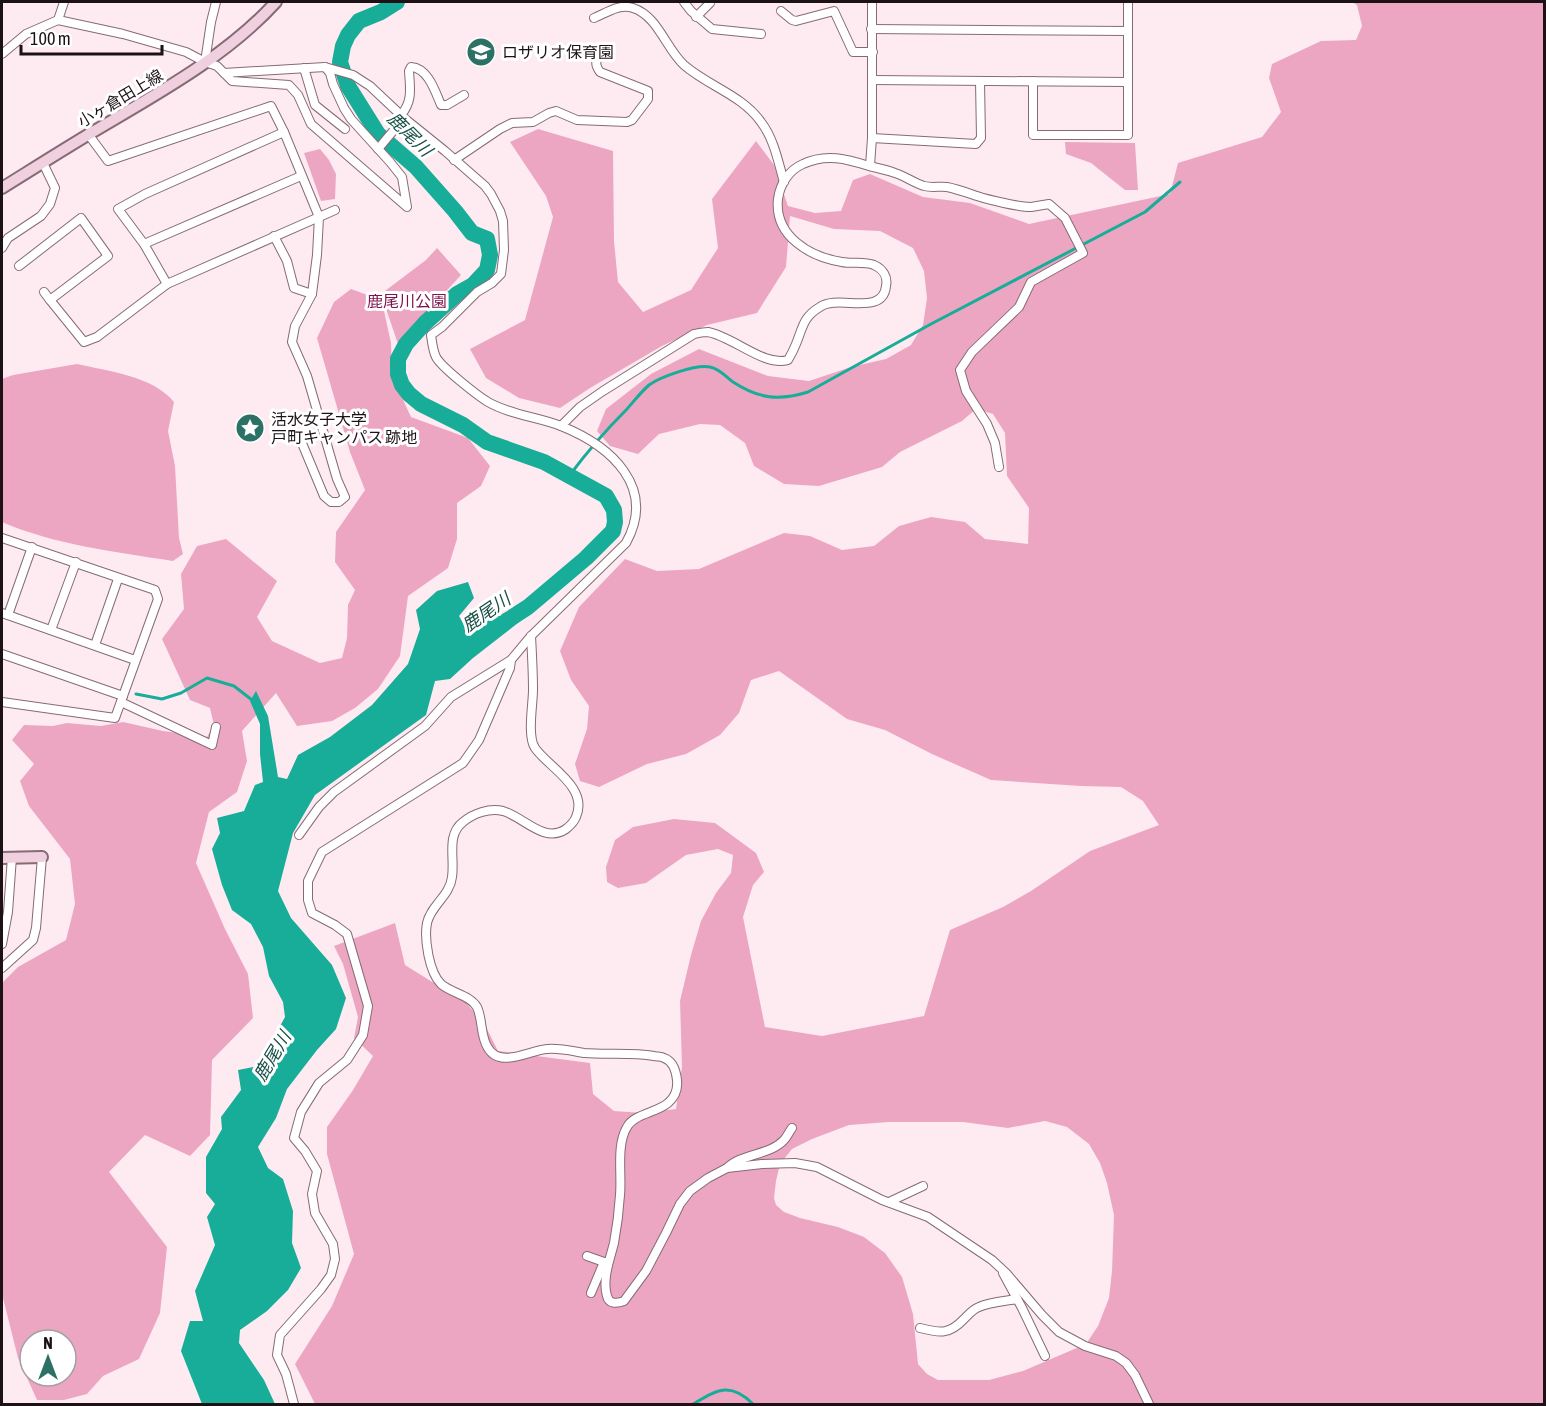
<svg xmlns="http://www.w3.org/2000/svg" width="1546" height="1406" viewBox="0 0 1546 1406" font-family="'Asap Condensed','Noto Sans JP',sans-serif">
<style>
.green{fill:#eda6c2;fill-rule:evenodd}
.water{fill:#17ad99}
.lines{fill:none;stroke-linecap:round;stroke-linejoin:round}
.stream{stroke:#17ad99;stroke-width:3}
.river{stroke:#17ad99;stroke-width:16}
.street-casing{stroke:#866b75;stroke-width:10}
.secondary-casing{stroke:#866b75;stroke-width:14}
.street{stroke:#fff;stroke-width:8}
.secondary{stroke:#f0d0de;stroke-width:10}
.labels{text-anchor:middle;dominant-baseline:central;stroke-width:6;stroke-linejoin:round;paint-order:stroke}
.poi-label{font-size:16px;fill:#1c1216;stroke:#fff;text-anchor:start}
.street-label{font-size:16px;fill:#1c1216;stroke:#fff}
.park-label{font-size:16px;fill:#7d124c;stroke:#fff}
.water-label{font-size:18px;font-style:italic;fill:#195047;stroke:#fff}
</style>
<rect width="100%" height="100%" fill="#feebf2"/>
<g class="green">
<path d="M1352 2H1544V1404H315L295 1364 332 1306 354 1254 327 1154V1127L353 1090 373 1056 354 1038 358 1017 343 964 334 946 395 923 405 965 466 1003 483 1021 498 1051 590 1063 593 1094 614 1111 643 1113 676 1109 682 1067 680 1001 691 955 701 921 716 893 731 873 733 855 718 849 686 855 646 883 618 888 607 882 606 867 615 840 633 827 674 819 715 823 756 853 764 872 753 885 743 917 765 1027 822 1036 924 1016 950 930 1003 907 1031 891 1090 851 1159 825 1143 801 1121 787 1081 786 991 780 932 754 885 730 847 719 779 671 751 680 739 713 720 735 686 754 647 764 599 787 580 781 575 764 587 729 589 706 571 680 560 651 579 607 625 559 657 571 699 569 784 533 810 536 842 550 874 546 899 526 931 517 965 522 985 539 1028 544 1029 508 1007 476 1005 433 993 414 976 409 962 421 900 452 882 467 819 486 784 484 754 466 745 443 720 425 700 424 659 434 638 454 610 446 597 431 606 409 651 374 699 349 768 376 809 381 851 367 886 359 911 345 923 325 927 298 924 271 913 248 880 231 834 229 790 216 786 267 757 313 707 325 662 346 590 388 560 408 519 398 486 378 470 349 525 320 553 217 546 196 510 142 538 129 613 151 614 241 618 282 643 312 691 290 718 248 712 199 756 141 774 165 788 206 815 213 841 211 853 180 870 174 923 197 970 203 1029 224 1170 194 1178 163 1262 137 1281 112 1269 78 1272 64 1321 41 1356 40 1362 26 1357 5ZM1045 1121 1067 1127 1089 1144 1100 1163 1107 1183 1114 1215 1112 1271 1109 1298 1098 1326 1086 1344 1023 1371 989 1380H938L927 1374 918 1364 913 1314 902 1277 885 1253 864 1237 838 1227 800 1218 784 1212 776 1205 774 1198 776 1181 780 1164 792 1149 812 1139 849 1125 889 1122H963L1008 1128Z"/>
<polygon points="1065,142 1135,143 1138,190 1125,190 1091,163 1066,154"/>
<polygon points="320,149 329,160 336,174 335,199 321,201 304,153"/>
<polygon points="437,248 461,275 398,344 381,294 426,260"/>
<path d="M351 289 373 297 384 311 391 343 392 376 411 417 468 438 490 466 481 486 457 503V539L448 568 408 596 400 656 378 689 355 708 332 721 297 726 276 693 242 731 247 761 237 792 209 812 196 863 225 929 248 974 253 1018 212 1060 210 1135 190 1156 145 1135 109 1172 167 1247 160 1313 139 1359 103 1376 87 1394 64 1400H37L18 1358 2 1294V983L18 967 66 940 75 904 70 859 29 806 20 781 34 764 12 740 24 725 53 726 67 723 101 726 123 722 163 731 207 737 214 725 210 708 190 700 162 639 184 609 181 574 197 546 226 539 277 581 257 617 272 641 320 663 342 658 347 638 348 605 355 590 335 562 336 532 365 490 350 452 317 338 334 302ZM30 1340H66V1376H30Z"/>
<path d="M77 364C108 371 153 376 174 402L168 431 175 466 179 538 183 554 173 561C116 552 55 545 2 522V379L13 375Z"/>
</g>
<polygon class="water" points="468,582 474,598 459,616 467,630 502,614 528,599 536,609 473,658 450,679 435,681 426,715 315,795 293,833 278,891 291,918 332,965 346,998 336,1029 317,1050 287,1089 276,1118 258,1147 268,1168 283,1179 293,1211 292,1243 301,1268 288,1290 267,1311 240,1330 239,1343 264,1380 275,1404 202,1404 181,1351 190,1321 203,1321 195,1291 215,1245 207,1217 215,1204 206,1193 206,1157 222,1129 221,1117 241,1090 238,1070 258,1066 285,1017 283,1002 269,976 263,947 251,924 232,910 222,885 212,849 220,833 217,818 244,811 255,785 263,782 260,754 260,724 250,701 256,691 268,716 278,777 287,779 298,755 330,737 372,705 408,664 420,629 416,610 437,591"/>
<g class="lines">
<g class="stream">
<path d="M569 476C587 452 606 430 627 409 634 401 641 392 649 385 660 377 696 364 710 367 720 369 726 377 733 382 759 399 779 401 808 392L931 324 1145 212 1180 182"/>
<polyline points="136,694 162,699 181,693 207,678 234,686 252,700"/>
<path d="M693 1404C717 1390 730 1381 753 1404"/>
</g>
<polyline class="river" points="397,2 381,12 359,21 348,35 343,46 340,62 348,86 378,134 416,167 455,211 472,233 487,239 490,255 487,270 473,285 457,294 425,323 406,344 398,359 398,374 402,385 409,394 421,404 463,425 487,442 544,462 606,496 614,510 615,522 613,531 586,558 528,607 514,616"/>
<g class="street-casing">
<g id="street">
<polyline points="684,2 691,11 712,29 761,34"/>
<polyline points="781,11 792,20 796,21 834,11 853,52 873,52"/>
<polyline points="696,17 710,3"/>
<path d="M594 18C606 13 620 3 633 8 658 16 666 49 684 65 708 86 742 95 761 122 774 139 778 161 784 182"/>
<path d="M58 20 123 34 186 52 205 62 217 66 224 73 325 67 353 75 370 86 404 118 445 151 485 186 491 194 500 211 503 221 504 250 501 274 492 283 477 292 442 327 431 335C432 342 433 351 436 357 441 367 478 396 488 402 511 415 538 417 561 426 611 446 657 487 626 543L531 636 511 660 510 668 479 740 463 763 322 852 308 881V900L312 913 335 925 347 934 368 1006 363 1035 347 1060 319 1083 301 1112 294 1138 305 1151 317 1171 312 1194 315 1213 333 1244 335 1259 331 1275 321 1289 280 1335 277 1355 286 1374 294 1404"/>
<polyline points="871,29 1128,31"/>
<polyline points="2,54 26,34 58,20 64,2"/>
<polyline points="205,62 211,22 216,2"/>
<polyline points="304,68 315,105 345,129"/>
<polyline points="224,73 232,81 289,85 298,95 311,124 407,207 402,177 390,162 351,119 344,108 333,84 330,73 325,67"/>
<polyline points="872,80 1128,82"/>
<polyline points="1033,81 1033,135 1128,135 1128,2"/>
<path d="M401 115C413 101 410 88 409 71L411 67C428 68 435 91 441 105H447L464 95"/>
<polyline points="88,134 108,161 271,106 284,132 319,217 317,255 312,294 295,326 292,342 307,376 337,479 345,497 339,502 331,502 324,496 299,436"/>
<polyline points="872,138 976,144 981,138 980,81"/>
<polyline points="378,149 404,118"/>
<path d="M454 160 500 129 512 123 533 122 549 113 556 111 577 120 627 122 632 120 648 99V91L600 72C595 65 595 61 600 54"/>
<polyline points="870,166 872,138 872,2"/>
<polyline points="274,236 287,261 294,288 312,294"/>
<polyline points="144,244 301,176"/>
<polyline points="2,248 8,238 41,216 50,204 55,188 43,163"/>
<polyline points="19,266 81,218 108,256 50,300 84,342 97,337 167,284 335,210"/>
<polyline points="167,284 144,244 118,209 145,194 284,132"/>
<polyline points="44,292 50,300"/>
<path d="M561 426 580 407 603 391 694 334C699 333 703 332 708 332 734 337 764 367 788 360 791 355 794 349 796 344 803 327 803 317 820 307 838 294 883 317 886 286 888 277 883 269 874 265 864 261 852 264 842 262 810 257 774 236 778 199 780 184 789 170 803 164 826 153 847 159 869 166 878 168 887 170 895 173 905 176 914 183 924 186 932 188 940 186 947 187 957 189 968 193 977 196 989 200 1019 207 1031 207 1037 206 1043 205 1049 204L1065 218 1083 253 1031 282 1019 307 972 352 960 370 966 391 987 424 995 443 999 467"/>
<polyline points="2,538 155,590 158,599 123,696 2,654"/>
<polyline points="2,613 135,660"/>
<polyline points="8,615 32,547"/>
<polyline points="51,630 76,562"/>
<path d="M531 636C532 654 533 672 533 690 533 704 527 736 535 748 548 767 589 787 576 817 574 822 571 825 566 829 544 844 524 817 503 811 489 808 474 813 463 822 446 835 455 858 452 877 450 896 431 905 427 923 424 939 429 972 441 984 451 993 470 995 477 1007 483 1020 480 1036 488 1048 500 1069 530 1050 547 1049 560 1048 572 1051 584 1053 607 1055 631 1052 654 1056 657 1057 661 1056 664 1058 673 1061 676 1071 677 1080 678 1089 675 1097 668 1103 656 1113 634 1114 627 1127 616 1145 622 1175 620 1195 619 1211 617 1227 614 1243 610 1259 602 1279 607 1296 609 1304 616 1304 624 1301L646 1271 666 1233 680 1204 690 1191 708 1178 727 1168 762 1164 795 1163 817 1167 882 1200 928 1217 992 1260 1007 1274 1042 1315 1059 1332 1085 1346 1116 1356 1126 1363 1135 1375 1149 1404"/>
<polyline points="95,645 118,579"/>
<polyline points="2,702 115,718 123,696"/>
<polyline points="121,702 212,745 216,727"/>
<polyline points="299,835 319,807 334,792 425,726 451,697 511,660"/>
<polyline points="2,944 8,912 12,857"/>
<polyline points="2,968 33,940 36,928 42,857"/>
<path d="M727 1168C742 1153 769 1156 784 1140 787 1137 789 1132 792 1128"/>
<polyline points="889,1202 923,1186"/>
<polyline points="587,1256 604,1262"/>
<polyline points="1003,1273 1022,1308 1045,1356"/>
<polyline points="591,1293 604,1262 608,1262"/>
<path d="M920 1328C940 1333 949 1335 964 1319 968 1315 973 1309 979 1307 989 1302 1006 1301 1017 1299"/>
</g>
</g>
<g class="secondary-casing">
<g id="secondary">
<path d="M2 188C31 170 61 151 91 133 155 95 226 57 276 2"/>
<polyline points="2,858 42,857"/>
</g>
</g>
<use href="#street" class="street"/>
<use href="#secondary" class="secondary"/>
</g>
<defs>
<g id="school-disc" transform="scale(1.5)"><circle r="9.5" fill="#2c7165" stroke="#fff"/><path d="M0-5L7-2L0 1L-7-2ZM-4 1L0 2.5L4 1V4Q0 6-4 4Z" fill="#fff"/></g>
<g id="sight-disc" transform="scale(1.5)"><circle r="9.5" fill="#2c7165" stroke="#fff"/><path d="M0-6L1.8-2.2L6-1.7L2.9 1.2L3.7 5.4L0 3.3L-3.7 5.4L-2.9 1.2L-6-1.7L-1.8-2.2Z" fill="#fff"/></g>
</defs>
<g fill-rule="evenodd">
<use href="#school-disc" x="481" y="52"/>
<use href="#sight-disc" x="250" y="428"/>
</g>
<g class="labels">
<g class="poi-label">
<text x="502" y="52">ロザリオ保育園</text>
<text x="271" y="419">活水女子大学<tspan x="271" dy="18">戸町キャンパス 跡地</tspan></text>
</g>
<g class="street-label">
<text transform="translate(120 98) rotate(-31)">小ヶ倉田上線</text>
</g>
<g class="park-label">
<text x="407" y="301">鹿尾川公園</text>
</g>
<g class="water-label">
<text transform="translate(410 134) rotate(45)">鹿尾川</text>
<text transform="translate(486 612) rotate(-34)">鹿尾川</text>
<text transform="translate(272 1056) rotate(-59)">鹿尾川</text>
</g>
</g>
<rect width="1546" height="1406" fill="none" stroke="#1c1216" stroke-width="6"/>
<g transform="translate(48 1358)"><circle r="28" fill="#ffffff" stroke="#a4a0a2" stroke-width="1.5"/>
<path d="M0-4.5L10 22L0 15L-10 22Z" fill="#2c7165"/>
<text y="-9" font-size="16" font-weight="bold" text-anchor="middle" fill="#1c1216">N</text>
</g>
<path d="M21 45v9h141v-9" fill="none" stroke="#1c1216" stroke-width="3"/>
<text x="30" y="45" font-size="18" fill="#1c1216" stroke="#ffffff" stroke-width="4.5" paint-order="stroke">100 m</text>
</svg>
